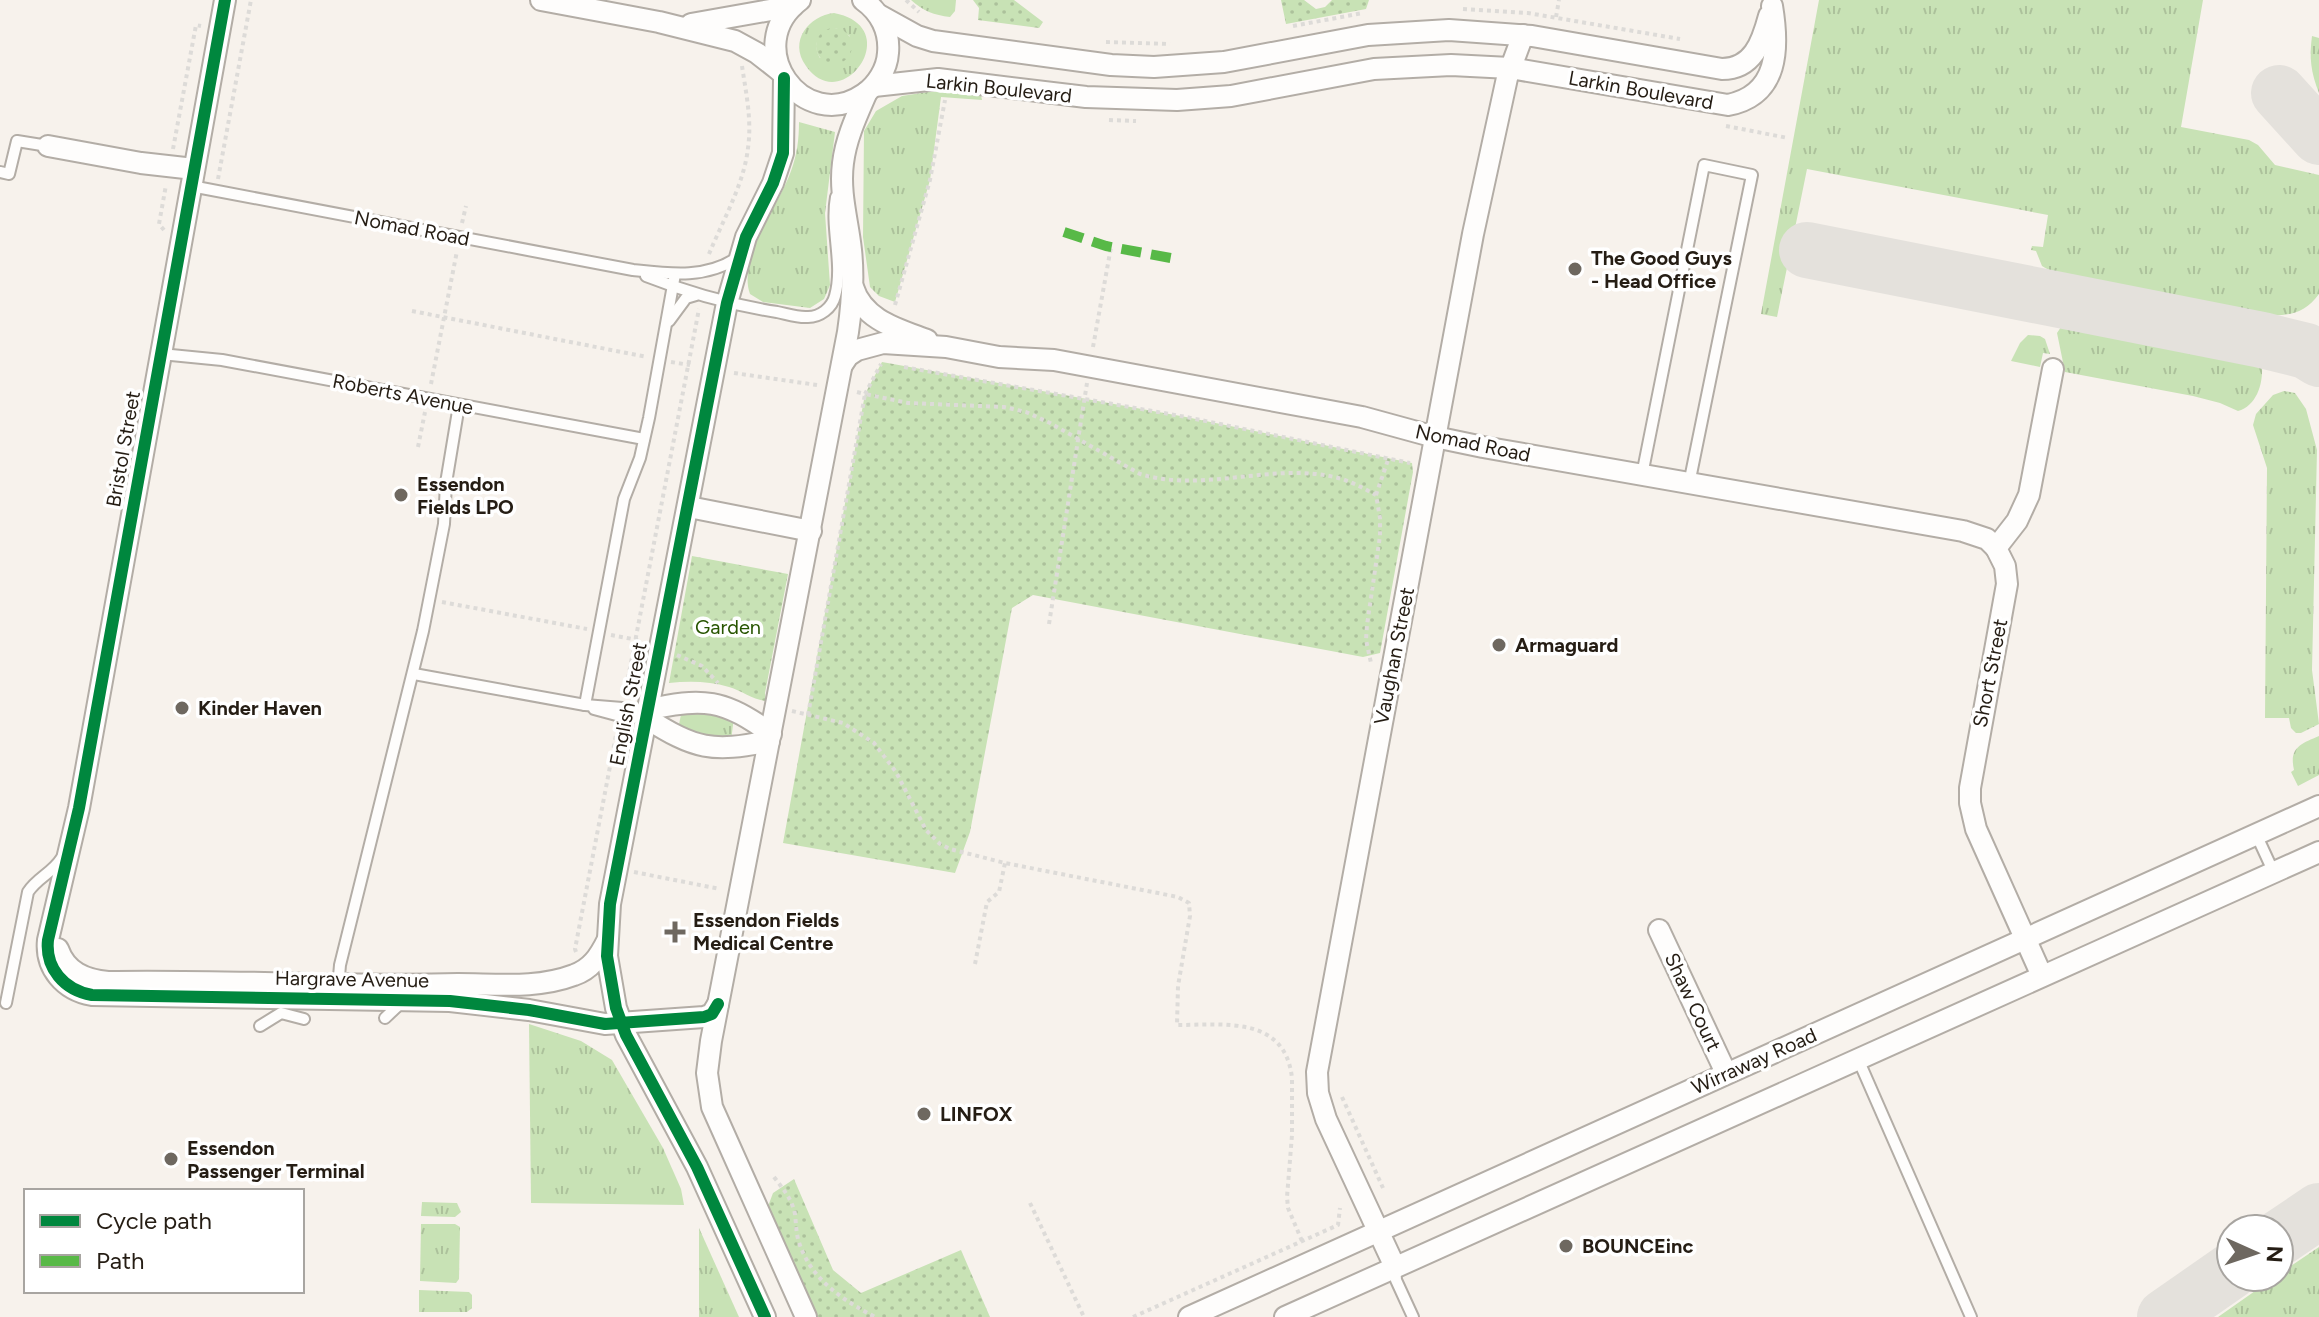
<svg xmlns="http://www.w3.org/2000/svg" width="2319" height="1317" viewBox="0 0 2319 1317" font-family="Figtree,sans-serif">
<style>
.grass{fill:url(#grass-tufts);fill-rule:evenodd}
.park{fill:url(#park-dots)}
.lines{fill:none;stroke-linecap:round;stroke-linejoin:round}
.taxiway{stroke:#e4e1dc;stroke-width:56}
.service-casing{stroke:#b3ada6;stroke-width:14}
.minor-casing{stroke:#b3ada6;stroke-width:24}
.path{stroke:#dddbd8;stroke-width:4;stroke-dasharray:4 4;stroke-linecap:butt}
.service{stroke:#fefdfc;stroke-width:10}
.minor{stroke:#fefdfc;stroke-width:20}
.quiet{stroke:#58b947;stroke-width:10;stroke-dasharray:20 10;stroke-linecap:butt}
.cycleway-casing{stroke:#fff;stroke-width:17}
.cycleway{stroke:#00873e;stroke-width:12}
.poi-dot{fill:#6e6860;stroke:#fff;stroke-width:3}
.labels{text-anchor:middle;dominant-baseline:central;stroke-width:7;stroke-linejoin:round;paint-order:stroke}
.street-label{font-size:20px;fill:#251d14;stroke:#fff}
.poi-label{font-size:20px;font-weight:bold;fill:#251d14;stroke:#fff;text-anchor:start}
.park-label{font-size:20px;fill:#275400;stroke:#fff}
</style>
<defs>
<pattern id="grass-tufts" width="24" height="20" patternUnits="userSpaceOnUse" patternTransform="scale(2)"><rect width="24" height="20" fill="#c8e2b5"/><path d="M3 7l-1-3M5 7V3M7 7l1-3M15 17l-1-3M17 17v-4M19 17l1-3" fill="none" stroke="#acc19b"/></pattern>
<pattern id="park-dots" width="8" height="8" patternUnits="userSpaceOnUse" patternTransform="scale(2)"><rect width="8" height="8" fill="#c8e2b5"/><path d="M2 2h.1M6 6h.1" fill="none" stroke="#acc19b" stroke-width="1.8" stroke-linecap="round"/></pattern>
</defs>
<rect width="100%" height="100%" fill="#f7f2ec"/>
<g class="grass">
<path d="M911 0H956L955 11 950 17C934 15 923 11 911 0Z"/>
<path d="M1819 0H2203L2181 127 2249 140 2258 145 2275 165 2319 175V294C2306 312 2291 316 2270 315L2054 273 2042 266 2036 251 2031 250 2032 246 2043 247 2048 215 1807 169 1777 317 1761 314Z"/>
<path d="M834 13C907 27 842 118 806 66 788 41 809 16 834 13ZM836 28 850 36 820 58C811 42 820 32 836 28Z"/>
<path d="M2312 36 2319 38V93C2311 73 2309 58 2312 36Z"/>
<polygon points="940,90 981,95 982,100 941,97 930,180 895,302 879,296 870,287 863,237 864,131 876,111 902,96"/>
<path d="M799 122 835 132 825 213 830 285 824 299 810 308 763 302 750 294C737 258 779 205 791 171 797 155 799 139 799 122Z"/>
<path d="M2063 324 2258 363 2262 367C2263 385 2256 406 2238 411L2220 403 2193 396 2065 372 2057 333Z"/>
<polygon points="2028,335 2040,336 2045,339 2050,354 2043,353 2040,367 2011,361 2020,343"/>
<polygon points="2284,391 2295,393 2306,409 2317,450 2312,670 2319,724 2301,733 2296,733 2291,728 2289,718 2265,718 2267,468 2253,425 2256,414 2273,395"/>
<polygon points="682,709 734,717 731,741 711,740 678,730"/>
<path d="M2319 736V775L2298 786 2291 772 2294 770C2289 748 2300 744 2319 736Z"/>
<polygon points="529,1024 581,1041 612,1060 663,1148 681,1189 684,1205 531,1203"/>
<polygon points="422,1202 457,1203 461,1212 455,1217 421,1216"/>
<polygon points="421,1224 455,1224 460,1227 459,1279 456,1283 420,1281"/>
<polygon points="699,1228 739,1317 699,1317"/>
<polygon points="2319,1247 2319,1317 2218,1317 2275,1277 2279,1277 2279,1274"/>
<polygon points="419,1290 469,1292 472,1295 472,1308 467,1312 419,1312"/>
</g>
<g class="park">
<polygon points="973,0 1014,0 1043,22 1039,28 978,20 979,8"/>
<polygon points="1281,0 1304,0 1316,9 1325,7 1332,0 1369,0 1366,9 1286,24"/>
<circle cx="834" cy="46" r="18"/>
<polygon points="882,362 1186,417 1412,463 1413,472 1380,653 1363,657 1033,595 1012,608 970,832 955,873 783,843 865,394"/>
<path d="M692 556 788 574 765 693 766 701C754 700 742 691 729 687 709 681 689 681 669 683Z"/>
<polygon points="794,1179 833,1270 861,1293 961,1250 990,1317 815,1317 767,1209 773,1193"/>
</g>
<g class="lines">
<g class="taxiway">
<polyline points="2279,93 2319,137"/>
<polyline points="1807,250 2262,340 2306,351 2319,359"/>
<polyline points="2279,1238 2319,1211"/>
<polyline points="2165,1317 2231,1271"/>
</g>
<g class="service-casing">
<g id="service">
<polyline points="0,172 9,174 17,141 48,146"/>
<path d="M191 186 633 270C670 274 705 279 737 258"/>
<path d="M646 276C689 293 732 305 777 312 787 314 798 318 808 317 820 317 832 308 835 296 844 264 830 229 836 197"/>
<polyline points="669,321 686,298 696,295"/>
<polyline points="161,354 222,360 644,439"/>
<polyline points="1642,475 1704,165 1752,175 1689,484"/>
<polyline points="414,674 585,705 647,710"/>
<polyline points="585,705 624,499 640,458 649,418 675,274"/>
<polyline points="594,709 620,716 646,718"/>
<polyline points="2256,834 2274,873"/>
<polyline points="338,988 340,965 423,631 444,524 446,483 459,405"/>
<path d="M6 1003 28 892C37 878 52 873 61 859"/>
<polyline points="385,1018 403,1001"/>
<polyline points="260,1026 281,1013 304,1019"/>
<polyline points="1858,1059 1971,1317"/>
<polyline points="1395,1267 1396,1280 1413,1317"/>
</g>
</g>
<g class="minor-casing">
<g id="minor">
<path d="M225 0 79 808 48 940C45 968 64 990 92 995L450 1001 529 1010 605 1024 704 1017 712 1014 718 1004"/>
<polyline points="541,0 659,22 735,41 757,53 780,71"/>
<path d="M800 0C739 46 803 136 864 94 877 85 887 69 888 53 890 31 880 12 863 0"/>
<path d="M879 15 917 36 933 41 1111 65 1154 67 1224 62 1368 35 1449 30 1532 36 1722 69C1753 69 1762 42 1769 16"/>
<polyline points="691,24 793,6"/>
<path d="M874 86 938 79 1086 97 1177 100 1231 96 1374 69 1451 65 1510 68 1728 105C1779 95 1779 48 1772 6"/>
<polyline points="48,146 141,163 194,169"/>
<path d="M853 287C863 320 898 329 927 340"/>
<polyline points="842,365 848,356 857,350 883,343 946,347 999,357 1054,360 1362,417 1435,437 1483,447 1963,531 1987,539 1996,548"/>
<polyline points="689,507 811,531"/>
<path d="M647 710C701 697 726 699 771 734"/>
<path d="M646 718C695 749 712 753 769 741"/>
<polyline points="1659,930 1726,1073"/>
<path d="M58 949C66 972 85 980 108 982 225 980 342 987 458 984 497 984 537 989 574 975 591 969 599 957 607 941"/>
<polyline points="2042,976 1976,829 1970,803 1970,788 2007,584 2005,566 1996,548 2017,521 2029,495 2053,369"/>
<polyline points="1395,1267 1326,1119 1318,1093 1317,1072 1473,234 1507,78 1523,35"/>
<polyline points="765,1317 697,1167 626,1035 616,1008 607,956 610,904 727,303 746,237 773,183 783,153 784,78"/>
<path d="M806 1317 712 1107 707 1073 711 1041 848 332C852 305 854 278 851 250 848 221 839 193 843 163 846 138 857 115 867 92"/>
<polyline points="1189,1317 2319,806"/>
<polyline points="1285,1317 2319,852"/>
</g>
</g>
<g class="path">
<polyline points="906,0 919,12"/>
<polyline points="1463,9 1528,13 1680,39"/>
<polyline points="1556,17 1559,0"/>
<polyline points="1293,26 1363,13"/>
<polyline points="1106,42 1170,44"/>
<polyline points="1109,120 1136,121"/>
<polyline points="1726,126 1788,138"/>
<polyline points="173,149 196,25 201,26"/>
<polyline points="218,179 251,0"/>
<polyline points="462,223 466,206"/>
<polyline points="164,230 159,224 166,185"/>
<path d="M709 254C723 220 744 184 748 148 752 120 746 93 742 66"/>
<polyline points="895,305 930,180 945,100"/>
<polyline points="412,311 647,357"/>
<polyline points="1093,347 1111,247"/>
<polyline points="671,362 690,365"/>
<polyline points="904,367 1186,417 1410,463"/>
<polyline points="734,373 817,385"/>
<polyline points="431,384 457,251"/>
<polyline points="857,392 865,394 881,364"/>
<polyline points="418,447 425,412"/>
<polyline points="1376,495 1389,457"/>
<polyline points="442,602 587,629"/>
<polyline points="1049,624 1087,383"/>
<polyline points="611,635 638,640"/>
<polyline points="677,655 702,666 718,683"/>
<polyline points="625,694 699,309"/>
<path d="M792 711 843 723 874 743 896 772 926 830 940 844 950 849 1005 863 1178 897 1189 903 1190 916 1178 986 1177 1025C1223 1025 1285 1015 1292 1078V1135L1287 1197 1288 1208 1302 1241"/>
<path d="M808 715 865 394 908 403 1004 407 1026 412 1050 423 1140 474C1206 494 1276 460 1342 479 1354 483 1365 489 1376 495L1380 518V536L1367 625 1366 640 1371 663"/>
<polyline points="634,872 720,889"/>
<polyline points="576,952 575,949 617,730"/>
<polyline points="975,964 987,902 999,892 1005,863"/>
<polyline points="1342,1097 1383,1188"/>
<path d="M774 1177C783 1189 792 1199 795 1214 796 1223 796 1231 798 1239 809 1278 841 1299 875 1317"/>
<polyline points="1030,1203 1084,1317"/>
<polyline points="1133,1317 1338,1225 1340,1208"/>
</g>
<use href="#service" class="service"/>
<use href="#minor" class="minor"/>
<polyline class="quiet" points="1064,232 1106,246 1176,259"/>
<g class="cycleway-casing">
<g id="cycleway">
<path d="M225 0 79 808 48 940C45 968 64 990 92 995L450 1001 529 1010 605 1024 704 1017 712 1014 718 1004"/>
<polyline points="765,1317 697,1167 626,1035 616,1008 607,956 610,904 727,303 746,237 773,183 783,153 784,78"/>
</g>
</g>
<use href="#cycleway" class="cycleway"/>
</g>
<g class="poi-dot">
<circle cx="1575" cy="269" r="8"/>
<circle cx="401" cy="495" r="8"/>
<circle cx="1499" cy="645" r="8"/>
<circle cx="182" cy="708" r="8"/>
<path d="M671 920h8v8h8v8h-8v8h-8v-8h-8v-8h8z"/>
<circle cx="924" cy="1114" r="8"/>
<circle cx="171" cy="1159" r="8"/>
<circle cx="1566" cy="1246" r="8"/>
</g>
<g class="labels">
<g class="street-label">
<text transform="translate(999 88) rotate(6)">Larkin Boulevard</text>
<text transform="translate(1641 90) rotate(10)">Larkin Boulevard</text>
<text transform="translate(412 228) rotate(11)">Nomad Road</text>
<text transform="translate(403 394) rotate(11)">Roberts Avenue</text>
<text transform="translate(1473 443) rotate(12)">Nomad Road</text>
<text transform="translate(123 449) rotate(-80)">Bristol Street</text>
<text transform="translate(1394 656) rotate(-79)">Vaughan Street</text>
<text transform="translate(1990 673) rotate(-79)">Short Street</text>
<text transform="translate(628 704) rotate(-79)">English Street</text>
<text transform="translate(352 979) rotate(1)">Hargrave Avenue</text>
<text transform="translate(1693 1002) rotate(65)">Shaw Court</text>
<text transform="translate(1754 1061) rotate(-24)">Wirraway Road</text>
</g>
<g class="poi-label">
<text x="1591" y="258">The Good Guys<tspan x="1591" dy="23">- Head Office</tspan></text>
<text x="417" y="484">Essendon<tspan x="417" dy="23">Fields LPO</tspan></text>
<text x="1515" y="645">Armaguard</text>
<text x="198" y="708">Kinder Haven</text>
<text x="693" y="920">Essendon Fields<tspan x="693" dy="23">Medical Centre</tspan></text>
<text x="940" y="1114">LINFOX</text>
<text x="187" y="1148">Essendon<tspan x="187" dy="23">Passenger Terminal</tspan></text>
<text x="1582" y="1246">BOUNCEinc</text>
</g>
<g class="park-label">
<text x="728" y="627">Garden</text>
</g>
</g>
<rect x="24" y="1189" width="280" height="104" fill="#ffffff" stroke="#a8a5a1" stroke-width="2"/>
<rect x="40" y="1215" width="40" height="12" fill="#00873e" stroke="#a8a5a1" stroke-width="2"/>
<text x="96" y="1229" font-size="24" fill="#251d14">Cycle path</text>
<rect x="40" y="1255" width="40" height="12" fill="#58b947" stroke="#a8a5a1" stroke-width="2"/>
<text x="96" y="1269" font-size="24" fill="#251d14">Path</text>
<g transform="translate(2255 1253) rotate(93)"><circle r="38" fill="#ffffff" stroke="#a8a5a1" stroke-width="2"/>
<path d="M0-6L14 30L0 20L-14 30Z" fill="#6e6860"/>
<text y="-12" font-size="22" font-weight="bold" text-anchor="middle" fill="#251d14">N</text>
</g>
</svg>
